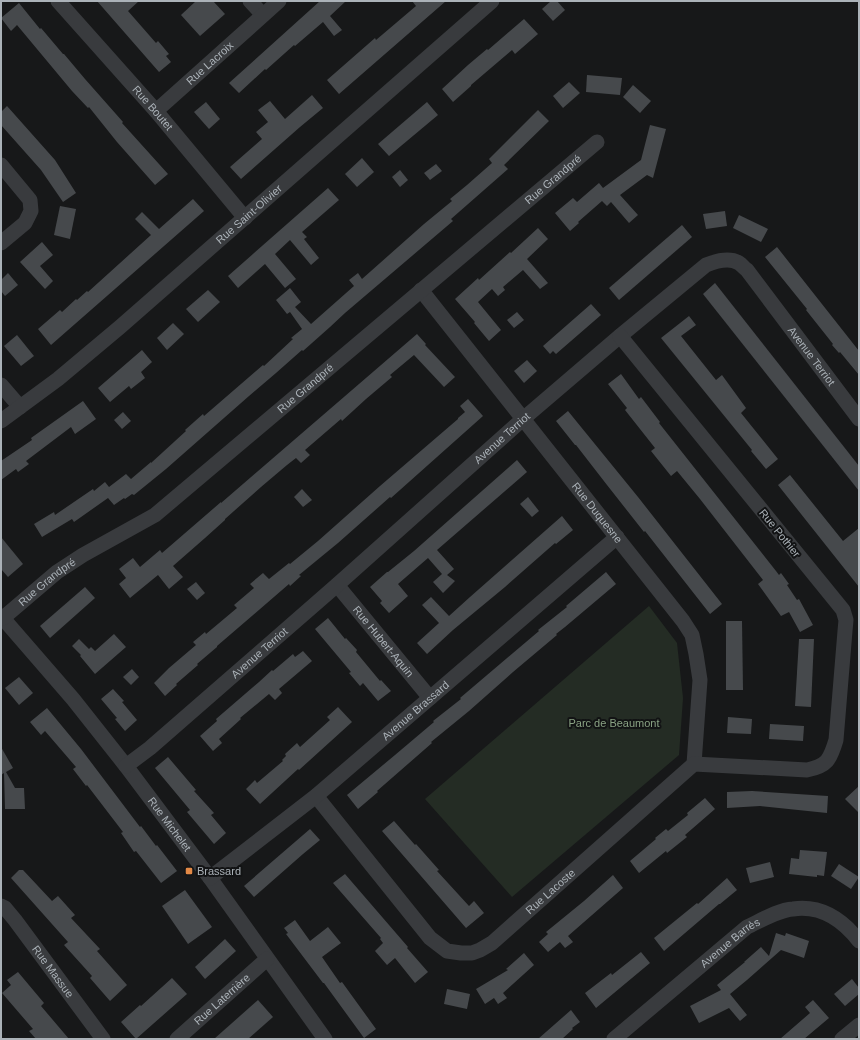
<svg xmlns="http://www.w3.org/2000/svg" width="860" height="1040" viewBox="0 0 860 1040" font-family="Helvetica,sans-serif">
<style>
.green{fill:#242c24}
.building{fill:#46494c}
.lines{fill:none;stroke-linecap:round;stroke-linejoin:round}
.minor{stroke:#393b3e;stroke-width:15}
.poi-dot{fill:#e28946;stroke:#121314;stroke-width:1.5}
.labels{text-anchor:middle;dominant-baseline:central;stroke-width:4;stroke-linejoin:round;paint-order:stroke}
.street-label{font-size:11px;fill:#abb2b8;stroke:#121314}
.park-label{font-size:11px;fill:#89a183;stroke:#121314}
.poi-label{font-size:11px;fill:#abb2b8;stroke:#121314;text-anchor:start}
</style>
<rect width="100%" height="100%" fill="#171819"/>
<polygon class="green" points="649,606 677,643 683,698 679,755 512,897 425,799"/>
<g class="building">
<polygon points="97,1 139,1 128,11 156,43 158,41 169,54 166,56 171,62 159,72"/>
<polygon points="196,1 213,1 225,14 200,36 181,15"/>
<polygon points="320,1 346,1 330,16 342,30 334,36 323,22 295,46 294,45 266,70 265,69 239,93 229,83"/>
<polygon points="412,1 446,1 339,94 327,80 375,38 376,40 416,6"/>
<polygon points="551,1 557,1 565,10 553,21 542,9"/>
<polygon points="19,3 40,29 41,28 63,54 64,54 85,79 123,122 122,123 168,174 155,185 117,142 89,107 88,108 72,91 17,25 11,31 1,18"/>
<polygon points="524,19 538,34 515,54 512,50 471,85 471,86 453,102 442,89 468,65 487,49 488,50"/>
<polygon points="587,75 622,78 620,95 586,92"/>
<polygon points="569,82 580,93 563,108 553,96"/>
<polygon points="633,85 651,101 640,113 623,97"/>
<polygon points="312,95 323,108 300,127 241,179 230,167 262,139 256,132 268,122 258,110 270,101 285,119"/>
<polygon points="206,102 220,119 209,129 194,112"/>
<polygon points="427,102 438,115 389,156 378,144"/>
<polygon points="7,106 55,160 76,193 63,202 41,170 1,125 1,112"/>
<polygon points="538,110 549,121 504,165 508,169 451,219 453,221 345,313 330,327 303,351 302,350 276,373 249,396 166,469 134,495 132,494 125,499 124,498 114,505 108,498 74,522 72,519 42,537 34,524 54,512 55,515 93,489 94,491 105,482 109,487 126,474 131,479 151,462 151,463 186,431 185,430 203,414 204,416 263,365 264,366 293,339 291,338 302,329 290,312 287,314 276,300 290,288 301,302 295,307 311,324 354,286 349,280 358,273 362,279 424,224 452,201 450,199 467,185 492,163 489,159"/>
<polygon points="650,125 666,129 653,178 647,175 620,195 638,215 629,223 611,202 607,206 602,201 578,222 579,223 570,231 555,213 573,198 577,202 599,183 603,188 641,160"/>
<polygon points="362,158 374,172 357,187 345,174"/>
<polygon points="436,164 442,171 430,180 424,173"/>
<polygon points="400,170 408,180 400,187 392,177"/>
<polygon points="328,188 339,200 302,232 307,237 304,239 319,258 311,265 290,240 275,254 296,279 285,288 265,264 238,288 228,276"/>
<polygon points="193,199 204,211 51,345 38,329 60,310 62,312 76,299 77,300 87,291 88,292 151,235 135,219 142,212 159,229"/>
<polygon points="60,206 76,209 70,239 54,235"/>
<polygon points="725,211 727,226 706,229 703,214"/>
<polygon points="739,215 768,229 761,242 733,228"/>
<polygon points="682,225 692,237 619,300 609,288"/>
<polygon points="538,228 548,239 527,259 548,283 540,289 523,270 503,287 505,290 498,296 492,289 478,302 501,330 489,341 474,323 475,322 455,299 478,278 479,280 510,252 511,253"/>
<polygon points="42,242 53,255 40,266 53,281 45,289 20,262"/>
<polygon points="777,247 859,351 859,375 840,352 839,353 832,345 833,344 806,310 807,309 765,257"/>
<polygon points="8,273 18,285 5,296 1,291 1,280"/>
<polygon points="715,283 859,466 859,491 703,294"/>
<polygon points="208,290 220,302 198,322 186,309"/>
<polygon points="591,304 601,315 556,354 553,351 550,354 543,346"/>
<polygon points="517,312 524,320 514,328 507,320"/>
<polygon points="689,316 696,325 681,336 716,380 722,375 746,408 741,413 778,459 766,469 751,451 752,450 661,338"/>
<polygon points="173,323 184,334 167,350 157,338"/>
<polygon points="417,334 426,344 425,345 455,377 444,387 414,355 390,375 392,377 366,399 342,421 341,419 305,450 310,455 301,463 296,458 287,465 261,487 225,519 225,520 205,538 173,566 183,577 169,589 158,575 130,598 119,584 126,578 119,569 133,558 140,567 160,550 162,553 221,502 221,503"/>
<polygon points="17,335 34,356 21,366 4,346"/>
<polygon points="142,350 152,362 141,372 145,378 131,389 129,386 110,402 98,388"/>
<polygon points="527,360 537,371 524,383 514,371"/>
<polygon points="621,374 639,399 641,397 660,422 659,423 776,571 779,575 781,573 789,584 787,585 797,600 799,599 813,625 800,632 789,612 781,616 758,584 763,580 700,499 677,471 671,476 651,451 655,448 625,410 627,408 608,384"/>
<polygon points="468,399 483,416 391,498 390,497 338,543 299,575 301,576 290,586 289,584 217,646 217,647 197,664 198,665 176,684 177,685 165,696 154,683 169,668 196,645 193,642 205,632 206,634 237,608 234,605 254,588 250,584 263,573 269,579 289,563 290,564 318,541 380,486 458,419 458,418 465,412 460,406"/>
<polygon points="83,401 96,419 75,434 71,427 26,461 29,464 18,472 16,469 1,480 1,461 32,440 31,438"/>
<polygon points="568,411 638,497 722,604 710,614 645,531 644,532 607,485 576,445 575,445 556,421"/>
<polygon points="123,412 131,421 122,429 114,420"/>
<polygon points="517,460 527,472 437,550 454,569 447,575 455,581 443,593 433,582 442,574 428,558 398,584 408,596 389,613 380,603 382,601 370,587 387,572 388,572 414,551"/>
<polygon points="790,475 843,541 859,528 859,587 778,485"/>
<polygon points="302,489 312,500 303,507 294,497"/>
<polygon points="528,497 539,511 532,517 520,504"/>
<polygon points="562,516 573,530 556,544 555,543 505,587 453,630 427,654 417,643 439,623 422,605 431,597 449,616 470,597"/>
<polygon points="1,537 23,564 8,577 1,569"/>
<polygon points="606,572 616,584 565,627 556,634 557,635 513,672 469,711 431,742 432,743 377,791 378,792 358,809 347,795 395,755 434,722 433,721 461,699 460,698 539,631 538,630 567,607 566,606"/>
<polygon points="196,582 205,593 197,600 187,589"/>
<polygon points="85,587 95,598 50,638 40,626"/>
<polygon points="328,618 345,639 346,638 357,650 356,652 380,681 381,680 391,691 378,701 363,683 360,686 349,673 351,672 315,629"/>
<polygon points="726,621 742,621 743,690 726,690"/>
<polygon points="114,634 126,647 95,674 80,656 81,655 72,646 79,639 89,649 91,647 95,651"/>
<polygon points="799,639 814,639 811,707 795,706"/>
<polygon points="303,651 312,661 279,689 282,693 275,700 269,694 240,718 241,719 219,739 222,743 213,751 200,736 217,721 216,719 259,682 272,670 273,671 293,654 295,657"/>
<polygon points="132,669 139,677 131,685 123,677"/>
<polygon points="19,677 33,693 19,705 5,688"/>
<polygon points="113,689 124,701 122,702 137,720 125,731 115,719 117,718 101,699"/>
<polygon points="338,707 352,722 299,770 298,769 260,804 246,789 255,780 257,783 283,761 282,760 286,756 285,754 297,743 300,747 330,720 327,717"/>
<polygon points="47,708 81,749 140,827 141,826 156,846 157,845 177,871 161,883 136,851 134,852 121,833 123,832 87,785 86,786 73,769 76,767 45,731 41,735 30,722"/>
<polygon points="728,717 752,719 751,734 727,733"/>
<polygon points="770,724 804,726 803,741 769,739"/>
<polygon points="1,747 13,768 6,772 15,788 24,788 25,809 5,809 4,773 1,775"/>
<polygon points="168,757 196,790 194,791 214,813 211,815 226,833 214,844 187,812 190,810 155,768"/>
<polygon points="859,786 859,813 845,799"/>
<polygon points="752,791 828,796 827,813 760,806 727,808 727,792"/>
<polygon points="705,798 715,809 685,835 687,837 667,853 666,851 639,873 630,861 656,839 655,838 666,829 668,831 688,815 687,813"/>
<polygon points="394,821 415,845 416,844 439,870 437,871 469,906 474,901 484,913 466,928 382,831"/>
<polygon points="310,829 320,840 303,854 254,897 244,886"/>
<polygon points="800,850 827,852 824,876 817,875 817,877 789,874 791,858 799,859"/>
<polygon points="770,862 774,877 750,883 746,868"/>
<polygon points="839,864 859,877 851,889 831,876"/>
<polygon points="19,870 23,870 52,901 58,896 75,915 71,918 100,949 97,951 127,985 110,1001 90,978 92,976 64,945 68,942 11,878"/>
<polygon points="345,874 408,947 407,948 428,972 415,983 395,958 387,965 375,951 383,943 380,939 381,938 333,883"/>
<polygon points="613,875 623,888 568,936 573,942 565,948 560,942 548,952 539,942 548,934 546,932 584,901"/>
<polygon points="727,878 737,890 720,904 719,904 664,951 654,938 697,903 698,904"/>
<polygon points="185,890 212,927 188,944 162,906"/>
<polygon points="295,920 310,941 328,927 341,943 322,957 340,983 342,982 376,1029 364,1038 324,983 323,983 286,934 288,933 284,928"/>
<polygon points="776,933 785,936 786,933 809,941 804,958 781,950 747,980 730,994 747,1015 740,1021 729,1008 699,1023 690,1006 721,990 717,985 745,962 744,962 761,947 769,956"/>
<polygon points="225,939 236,951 205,979 195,967"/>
<polygon points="641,952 650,963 596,1008 585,993 611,973 612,975"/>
<polygon points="524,953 534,965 503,993 507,998 498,1004 494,998 485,1004 476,989 508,970 506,969"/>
<polygon points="18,972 44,1003 41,1006 69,1039 36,1039 29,1031 33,1029 2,993 11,985 7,980"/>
<polygon points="172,978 187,994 136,1039 121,1022 140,1005 141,1006"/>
<polygon points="852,979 859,988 859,994 845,1006 834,994"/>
<polygon points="447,989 470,994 467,1009 444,1004"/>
<polygon points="258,1000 273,1017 248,1039 214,1039"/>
<polygon points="813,1000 829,1018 804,1039 780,1039 810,1013 805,1007"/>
<polygon points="571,1010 580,1022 572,1028 573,1029 562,1039 538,1039"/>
</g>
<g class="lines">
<g class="minor">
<path id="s1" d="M58 1 156 111 245 218"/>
<polyline points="250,1 263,15"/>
<path id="s2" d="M156 111 279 1"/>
<polyline points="1,165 30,200 31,211 25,223 1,243"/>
<path id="s3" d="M421 290 683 621 692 635 696 654 700 680 694 764"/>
<polyline points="1,385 20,407"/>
<path id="s4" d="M1 421 58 379 120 327 492 1"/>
<path id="s5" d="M337 585 430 698"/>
<path id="s6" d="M1 616 73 699 126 766 210 878 325 1039"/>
<path id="s7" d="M3 618 57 572 83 555 155 515 597 142"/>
<path id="s8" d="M126 766 150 748 337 585 523 419 620 336 706 265C716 261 729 257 739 263 742 265 744 268 747 270L859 419"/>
<path id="s9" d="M316 796 430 938 447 951 461 953H472L480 950 492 943 694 764 807 770C827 766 830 760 836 740L845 631 846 620 843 610 620 336"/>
<path id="s10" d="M210 878 316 796 617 537"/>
<path id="s11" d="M1 906 5 908 15 920 103 1039"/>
<path id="s12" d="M177 1039 267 959"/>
<path id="s13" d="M614 1039 747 927C760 921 778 910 793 909 821 905 842 919 859 941"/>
<polyline points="842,1039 859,1025"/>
</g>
</g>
<rect class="poi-dot" x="185" y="867" width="8" height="8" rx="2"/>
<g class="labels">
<g class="street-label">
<text stroke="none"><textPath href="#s2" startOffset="72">Rue Lacroix</textPath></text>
<text stroke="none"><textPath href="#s1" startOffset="143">Rue Boutet</textPath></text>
<text stroke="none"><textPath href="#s7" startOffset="705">Rue Grandpré</textPath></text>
<text stroke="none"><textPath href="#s4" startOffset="323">Rue Saint-Olivier</textPath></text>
<text stroke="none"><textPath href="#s8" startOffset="919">Avenue Terriot</textPath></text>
<text stroke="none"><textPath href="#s7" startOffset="381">Rue Grandpré</textPath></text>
<text stroke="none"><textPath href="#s8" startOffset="499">Avenue Terriot</textPath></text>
<text stroke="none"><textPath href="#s3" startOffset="284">Rue Duquesne</textPath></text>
<text transform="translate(780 533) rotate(51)">Rue Pothier</text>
<text stroke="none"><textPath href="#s7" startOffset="57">Rue Grandpré</textPath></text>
<text stroke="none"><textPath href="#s5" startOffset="73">Rue Hubert-Aquin</textPath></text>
<text stroke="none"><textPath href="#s8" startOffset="175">Avenue Terriot</textPath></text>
<text stroke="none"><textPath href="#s10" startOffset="265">Avenue Brassard</textPath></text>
<text stroke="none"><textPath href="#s6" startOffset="268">Rue Michelet</textPath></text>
<text stroke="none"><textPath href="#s9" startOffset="329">Rue Lacoste</textPath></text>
<text stroke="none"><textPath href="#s13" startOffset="151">Avenue Barrès</textPath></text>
<text stroke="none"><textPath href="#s11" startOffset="84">Rue Massue</textPath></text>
<text stroke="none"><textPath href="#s12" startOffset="60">Rue Laterrière</textPath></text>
</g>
<g class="park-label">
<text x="614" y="723">Parc de Beaumont</text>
</g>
<g class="poi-label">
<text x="197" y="871">Brassard</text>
</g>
</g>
<rect width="860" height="1040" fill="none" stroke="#abb2b8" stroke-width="4"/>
</svg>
